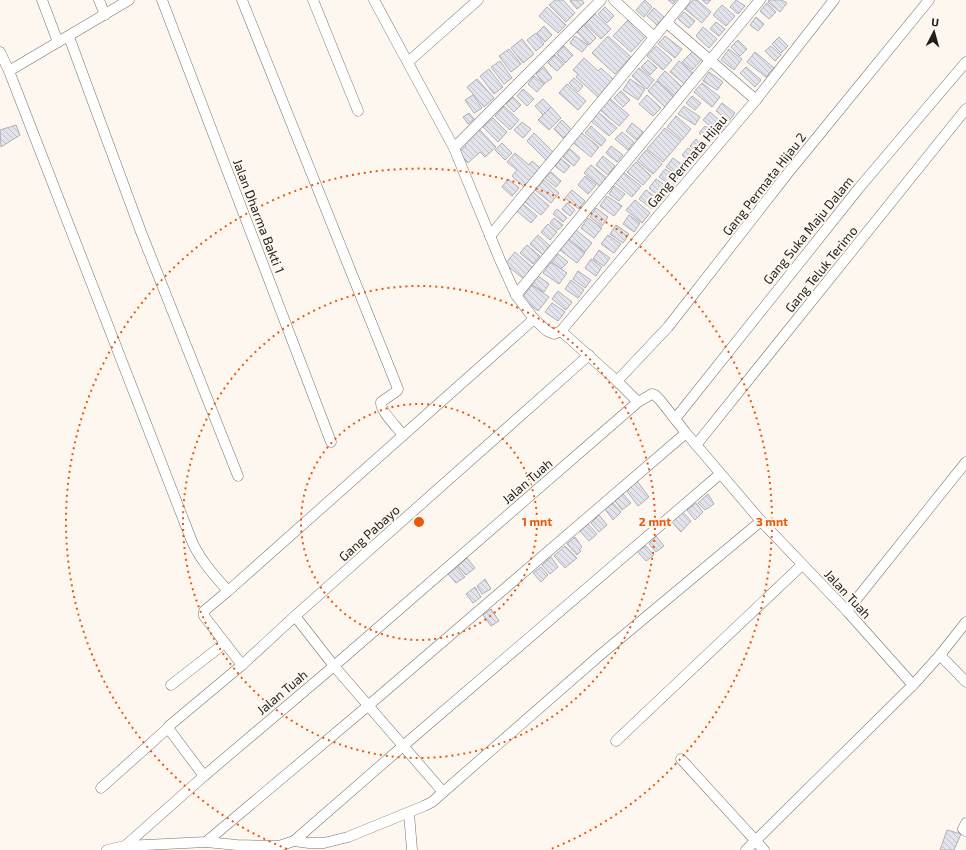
<svg xmlns="http://www.w3.org/2000/svg" width="966" height="850" viewBox="0 0 966 850" font-family="'Exo 2',sans-serif">
<style>
.building{fill:url(#building-back-hatch);stroke:#afafb8}
.lines{fill:none;stroke-linecap:round;stroke-linejoin:round}
.minor-casing{stroke:#77726b;stroke-width:11}
.minor{stroke:#fff;stroke-width:10}
.ring{fill:none;stroke:#e8590c;stroke-width:2;stroke-dasharray:2 4}
.labels{text-anchor:middle;dominant-baseline:central;stroke-width:4;stroke-linejoin:round;paint-order:stroke}
.street-label{font-size:13px;fill:#211f1d;stroke:#fdf7f0}
.centre{fill:#e8590c;stroke:#fdf7f0;stroke-width:2}
.ring-label{font-size:12px;text-anchor:middle;font-weight:bold;fill:#e8590c;stroke:#fdf7f0;stroke-width:4;stroke-linejoin:round;paint-order:stroke}
</style>
<defs>
<pattern id="building-back-hatch" width="6" height="6" patternUnits="userSpaceOnUse"><rect width="6" height="6" fill="#e3e3ec"/><path d="M-1 5l2 2M0 0l6 6M5-1l2 2" fill="none" stroke="#c2c2ca"/></pattern>
</defs>
<rect width="100%" height="100%" fill="#fdf7f0"/>
<g class="building">
<polygon points="555,0 563,0 575,13 566,22 549,5"/>
<polygon points="571,0 582,0 584,3 577,9 570,1"/>
<polygon points="645,0 652,7 644,17 636,10"/>
<polygon points="668,0 676,0 673,4"/>
<polygon points="693,0 697,0 711,12 702,23 685,9"/>
<polygon points="702,0 711,0 707,4"/>
<polygon points="736,0 745,6 738,14 730,7"/>
<polygon points="769,0 782,0 787,3 780,12 768,2"/>
<polygon points="767,3 776,12 769,19 760,11"/>
<polygon points="722,5 735,16 726,26 713,15"/>
<polygon points="547,7 566,25 558,33 539,16"/>
<polygon points="605,7 614,16 607,23 598,14"/>
<polygon points="654,8 664,17 657,25 647,16"/>
<polygon points="684,12 695,21 689,28 678,19"/>
<polygon points="595,14 611,29 601,39 585,24"/>
<polygon points="756,17 764,24 758,31 750,25"/>
<polygon points="628,20 646,36 631,52 613,36"/>
<polygon points="716,22 725,29 719,36 710,29"/>
<polygon points="584,25 596,38 589,45 577,32"/>
<polygon points="544,26 552,35 545,42 537,33"/>
<polygon points="703,27 717,39 709,48 696,36"/>
<polygon points="536,33 544,44 536,51 527,40"/>
<polygon points="575,36 588,45 582,52 570,43"/>
<polygon points="608,36 631,57 615,74 592,53"/>
<polygon points="665,36 682,49 675,58 658,44"/>
<polygon points="779,37 788,46 781,53 772,44"/>
<polygon points="522,39 534,54 523,63 511,48"/>
<polygon points="738,40 747,49 740,56 731,47"/>
<polygon points="564,46 573,55 565,63 557,54"/>
<polygon points="656,46 672,60 663,70 647,56"/>
<polygon points="771,46 781,55 775,61 765,51"/>
<polygon points="509,49 521,64 511,72 499,56"/>
<polygon points="729,49 742,59 734,70 721,60"/>
<polygon points="693,51 702,59 692,70 682,62"/>
<polygon points="755,52 774,68 766,77 747,62"/>
<polygon points="555,55 564,64 557,71 548,63"/>
<polygon points="584,58 598,71 601,68 614,80 599,98 576,77 578,74 573,70"/>
<polygon points="648,60 657,68 650,75 641,67"/>
<polygon points="500,61 512,78 504,84 491,67"/>
<polygon points="679,61 694,74 686,85 670,72"/>
<polygon points="544,67 552,78 544,84 536,74"/>
<polygon points="746,67 761,80 755,87 740,73"/>
<polygon points="639,68 654,80 647,89 632,76"/>
<polygon points="489,69 503,87 494,94 480,76"/>
<polygon points="665,71 683,88 676,97 657,80"/>
<polygon points="709,72 723,82 717,90 703,81"/>
<polygon points="534,76 544,84 537,92 528,84"/>
<polygon points="574,78 583,86 578,92 569,83"/>
<polygon points="477,79 494,98 484,107 467,87"/>
<polygon points="630,79 645,89 638,100 623,90"/>
<polygon points="657,81 675,98 666,108 648,91"/>
<polygon points="702,83 720,97 712,107 694,92"/>
<polygon points="567,84 586,101 578,110 559,93"/>
<polygon points="523,89 534,99 527,106 517,96"/>
<polygon points="621,91 630,100 623,107 614,98"/>
<polygon points="473,95 482,108 474,113 465,100"/>
<polygon points="647,95 661,108 653,116 639,104"/>
<polygon points="692,96 701,103 695,110 686,103"/>
<polygon points="513,97 521,105 514,112 506,104"/>
<polygon points="609,98 629,115 619,126 599,109"/>
<polygon points="543,99 551,107 543,115 535,106"/>
<polygon points="722,103 735,113 729,121 716,111"/>
<polygon points="504,106 519,120 510,130 495,116"/>
<polygon points="684,106 700,117 695,125 678,114"/>
<polygon points="551,107 561,118 549,130 538,120"/>
<polygon points="598,112 617,128 609,136 591,121"/>
<polygon points="710,112 727,127 721,135 703,120"/>
<polygon points="469,113 474,119 468,124 463,117"/>
<polygon points="676,116 691,129 682,140 667,127"/>
<polygon points="493,118 507,132 498,142 483,127"/>
<polygon points="562,120 572,130 563,138 554,129"/>
<polygon points="522,122 531,129 523,138 514,130"/>
<polygon points="632,123 643,132 636,140 626,131"/>
<polygon points="16,125 20,135 1,147 0,130"/>
<polygon points="591,126 606,140 601,146 585,133"/>
<polygon points="705,126 716,135 709,143 699,133"/>
<polygon points="665,128 681,141 663,162 647,149"/>
<polygon points="479,129 496,147 485,157 480,152 468,163 458,153 466,146 464,144"/>
<polygon points="579,131 599,147 591,157 571,141"/>
<polygon points="622,132 634,142 628,150 615,139"/>
<polygon points="534,133 554,153 546,160 527,141"/>
<polygon points="696,139 705,149 699,155 690,146"/>
<polygon points="502,143 512,153 505,160 495,150"/>
<polygon points="611,146 623,155 617,162 606,153"/>
<polygon points="688,148 698,156 692,163 682,155"/>
<polygon points="570,149 580,158 574,166 563,157"/>
<polygon points="646,150 662,164 653,174 637,161"/>
<polygon points="515,153 529,165 532,161 540,168 524,187 512,176 517,170 507,162"/>
<polygon points="603,156 615,166 608,175 596,165"/>
<polygon points="673,158 686,168 680,176 666,167"/>
<polygon points="561,159 570,166 564,173 555,166"/>
<polygon points="636,162 651,176 643,185 627,172"/>
<polygon points="591,165 609,180 602,188 584,173"/>
<polygon points="665,169 678,178 672,186 659,177"/>
<polygon points="551,172 561,181 556,187 545,178"/>
<polygon points="623,172 641,186 632,197 614,182"/>
<polygon points="585,176 596,185 588,194 578,185"/>
<polygon points="508,179 519,188 512,196 502,187"/>
<polygon points="656,179 669,188 662,198 649,188"/>
<polygon points="544,180 559,193 551,203 535,190"/>
<polygon points="614,186 625,194 619,201 609,194"/>
<polygon points="572,190 585,201 579,209 565,198"/>
<polygon points="646,190 659,200 652,209 639,199"/>
<polygon points="533,192 549,206 541,215 525,202"/>
<polygon points="607,196 622,206 614,216 600,206"/>
<polygon points="635,200 650,213 642,223 626,210"/>
<polygon points="567,203 575,210 570,216 562,209"/>
<polygon points="523,204 537,216 531,223 517,211"/>
<polygon points="596,208 608,217 602,226 590,217"/>
<polygon points="557,209 567,218 563,222 553,214"/>
<polygon points="629,215 640,223 634,232 623,224"/>
<polygon points="554,218 563,225 558,230 550,223"/>
<polygon points="588,218 602,228 594,238 581,228"/>
<polygon points="548,224 557,232 550,240 541,232"/>
<polygon points="616,225 629,234 623,243 610,234"/>
<polygon points="576,230 592,243 585,252 569,239"/>
<polygon points="538,235 550,246 543,255 530,244"/>
<polygon points="608,235 621,244 614,253 601,244"/>
<polygon points="568,240 585,253 577,263 560,250"/>
<polygon points="527,245 540,256 533,264 520,253"/>
<polygon points="599,250 610,258 604,266 593,259"/>
<polygon points="515,252 533,268 524,279 505,264"/>
<polygon points="558,254 568,262 561,269 552,262"/>
<polygon points="591,259 602,267 596,276 585,268"/>
<polygon points="551,262 567,273 559,284 543,273"/>
<polygon points="578,271 591,280 585,288 573,279"/>
<polygon points="538,276 549,284 544,292 532,285"/>
<polygon points="571,280 584,290 578,298 565,289"/>
<polygon points="532,285 549,297 538,311 522,298"/>
<polygon points="558,291 572,302 566,310 552,299"/>
<polygon points="552,303 565,312 558,321 545,312"/>
<polygon points="637,481 649,497 638,506 626,490"/>
<polygon points="623,494 631,503 622,510 615,501"/>
<polygon points="708,494 714,504 705,510 698,503"/>
<polygon points="613,503 621,512 613,520 605,509"/>
<polygon points="696,503 703,512 695,520 687,510"/>
<polygon points="682,511 691,521 681,532 670,520"/>
<polygon points="599,515 607,525 599,532 591,523"/>
<polygon points="588,524 597,534 589,541 580,531"/>
<polygon points="656,536 664,546 656,552 649,544"/>
<polygon points="575,537 582,547 579,550 581,551 577,555 567,544"/>
<polygon points="565,546 577,558 565,568 554,556"/>
<polygon points="646,546 654,555 646,561 637,551"/>
<polygon points="551,557 558,567 550,574 542,565"/>
<polygon points="467,558 475,568 466,575 458,566"/>
<polygon points="457,567 465,577 456,583 448,574"/>
<polygon points="541,567 548,575 541,582 533,573"/>
<polygon points="485,579 491,589 482,594 477,586"/>
<polygon points="475,587 481,597 473,603 466,594"/>
<polygon points="491,609 499,621 491,626 483,615"/>
<polygon points="947,830 961,834 954,850 940,850"/>
</g>
<g class="lines">
<g class="minor-casing">
<g id="minor">
<polyline points="42,0 58,42"/>
<polyline points="99,0 105,15"/>
<polyline points="162,0 331,442"/>
<path d="M242 0 396 384 398 389 397 391 381 402C380 411 397 427 403 435"/>
<polyline points="313,0 358,111"/>
<polyline points="374,0 454,148 500,260 516,295 534,319 547,331 554,334 561,331 756,100 834,0"/>
<polyline points="614,0 654,37"/>
<polyline points="667,23 756,100"/>
<polyline points="69,37 141,232 238,476"/>
<polyline points="0,52 9,71 129,0"/>
<polyline points="408,62 478,0"/>
<path d="M9 71 191 539C199 559 214 575 228 591L204 611V616L242 665"/>
<polyline points="454,148 601,0"/>
<polyline points="490,236 685,0"/>
<polyline points="516,295 760,0"/>
<polyline points="561,331 617,381 638,402"/>
<polyline points="617,381 668,327 788,173 929,0"/>
<polyline points="675,419 859,188 966,62"/>
<polyline points="696,445 966,109"/>
<polyline points="228,591 534,319"/>
<polyline points="847,611 966,462"/>
<polyline points="295,616 334,666 443,792"/>
<polyline points="940,655 966,682"/>
<polyline points="171,685 225,643"/>
<polyline points="616,741 802,565"/>
<polyline points="681,759 764,850"/>
<polyline points="204,776 168,728 169,726 242,665 295,616 589,355"/>
<polyline points="101,788 168,728"/>
<polyline points="409,813 412,850"/>
<polyline points="966,823 963,829 966,831"/>
<polyline points="294,841 403,746 720,474"/>
<polyline points="206,842 369,705 686,433"/>
<polyline points="125,846 204,776 334,666 638,402 652,394 655,395 660,400 686,433 761,521 847,611 913,685"/>
<polyline points="107,850 125,846 206,842 237,845 279,846 294,841 309,843 324,843 348,837 424,806 432,802 599,656 761,521"/>
<polyline points="746,850 913,685 940,655 966,622"/>
</g>
</g>
<use href="#minor" class="minor"/>
</g>
<g class="ring">
<circle cx="419" cy="522" r="118"/>
<circle cx="419" cy="522" r="236"/>
<path d="M287 849A353 353 0 1 1 551 849"/>
</g>
<g class="labels">
<g class="street-label">
<text transform="translate(687 161) rotate(-50)">Gang Permata Hijau</text>
<text transform="translate(764 184) rotate(-52)">Gang Permata Hijau 2</text>
<text transform="translate(259 216) rotate(69)">Jalan Dharma Bakti 1</text>
<text transform="translate(808 230) rotate(-51)">Gang Suka Maju Dalam</text>
<text transform="translate(821 269) rotate(-51)">Gang Teluk Terimo</text>
<text transform="translate(527 481) rotate(-41)">Jalan Tuah</text>
<text transform="translate(369 533) rotate(-42)">Gang Pabayo</text>
<text transform="translate(848 594) rotate(47)">Jalan Tuah</text>
<text transform="translate(282 692) rotate(-40)">Jalan Tuah</text>
</g>
</g>
<circle cx="419" cy="522" r="6" class="centre"/>
<g class="ring-label">
<text x="537" y="526">1 mnt</text>
<text x="655" y="526">2 mnt</text>
<text x="772" y="526">3 mnt</text>
</g>
<g transform="translate(934 32) rotate(6)" stroke="#fdf7f0" stroke-width="3" paint-order="stroke">
<path d="M0-3L7 15L0 10L-7 15Z" fill="#211f1d"/>
<text y="-6" font-size="11" font-weight="bold" text-anchor="middle" fill="#211f1d">U</text>
</g>
</svg>
